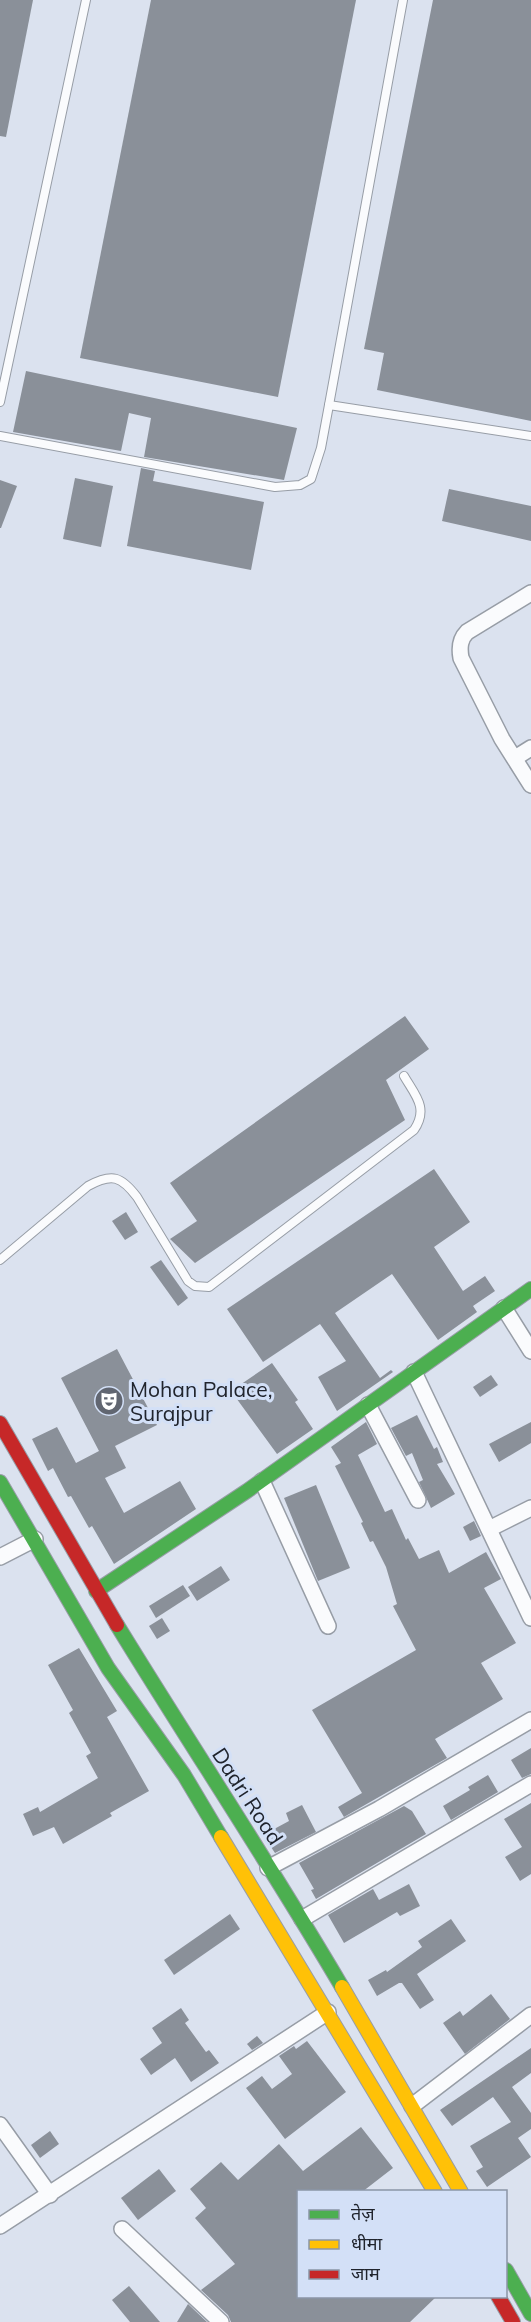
<svg xmlns="http://www.w3.org/2000/svg" width="531" height="2322" viewBox="0 0 531 2322" font-family="Mulish,'Noto Sans Devanagari',sans-serif">
<style>
.building{fill:#8a9099}
.lines{fill:none;stroke-linecap:round;stroke-linejoin:round}
.lane-casing{stroke:#979da6;stroke-width:10}
.street-casing{stroke:#979da6;stroke-width:18}
.fast-casing{stroke:#979da6;stroke-width:16}
.slow-casing{stroke:#979da6;stroke-width:16}
.jam-casing{stroke:#979da6;stroke-width:16}
.lane{stroke:#fafbfd;stroke-width:8}
.street{stroke:#fafbfd;stroke-width:15}
.fast{stroke:#4caf50;stroke-width:14}
.slow{stroke:#ffc107;stroke-width:14}
.jam{stroke:#c62828;stroke-width:14}
.labels{text-anchor:middle;dominant-baseline:central;stroke-width:6;stroke-linejoin:round;paint-order:stroke}
.poi-label{font-size:21px;fill:#20242d;stroke:#d3e0f7;text-anchor:start}
.street-label{font-size:21px;fill:#20242d;stroke:#d3e0f7}
</style>
<rect width="100%" height="100%" fill="#dbe2ef"/>
<g class="building">
<polygon points="0,0 33,0 6,137 0,136"/>
<polygon points="151,0 356,0 278,397 80,358"/>
<polygon points="433,0 531,0 531,421 377,390 384,353 364,349"/>
<polygon points="26,371 297,428 284,480 144,457 151,418 129,413 121,451 13,432"/>
<polygon points="141,468 155,471 153,481 264,502 251,570 127,546"/>
<polygon points="75,478 113,486 101,547 63,539"/>
<polygon points="0,480 17,486 1,528 0,528"/>
<polygon points="449,489 531,506 531,541 442,521"/>
<polygon points="405,1016 429,1049 386,1080 405,1120 195,1263 170,1239 197,1221 170,1183"/>
<polygon points="434,1169 470,1222 434,1247 463,1291 485,1276 495,1291 473,1306 477,1312 438,1340 392,1274 335,1313 380,1378 391,1370 393,1372 337,1411 318,1377 346,1361 320,1324 263,1362 227,1309"/>
<polygon points="126,1212 138,1232 125,1240 112,1221"/>
<polygon points="161,1260 188,1298 178,1306 150,1267"/>
<polygon points="117,1349 157,1425 115,1446 126,1468 105,1478 124,1513 180,1481 196,1509 114,1564 92,1526 89,1528 71,1496 68,1497 53,1468 48,1471 32,1439 57,1427 76,1463 99,1451 61,1378"/>
<polygon points="272,1363 298,1400 295,1402 313,1429 277,1454 231,1391"/>
<polygon points="491,1375 498,1385 480,1397 473,1387"/>
<polygon points="417,1415 434,1449 437,1447 443,1462 437,1464 455,1494 431,1508 419,1482 423,1480 412,1453 406,1456 391,1428"/>
<polygon points="366,1422 377,1444 358,1455 385,1512 392,1509 406,1540 408,1538 419,1559 439,1550 449,1573 486,1552 501,1579 484,1588 516,1643 481,1663 503,1699 435,1739 447,1758 344,1817 338,1807 362,1793 312,1710 416,1650 393,1606 397,1604 386,1567 373,1541 370,1542 361,1523 363,1522 335,1466 341,1463 331,1447"/>
<polygon points="531,1422 531,1443 499,1462 489,1444"/>
<polygon points="316,1485 350,1568 318,1581 284,1498"/>
<polygon points="474,1521 481,1536 470,1541 463,1527"/>
<polygon points="221,1566 230,1580 197,1601 188,1587"/>
<polygon points="183,1585 190,1596 156,1618 149,1606"/>
<polygon points="162,1618 170,1631 157,1639 149,1626"/>
<polygon points="79,1648 117,1711 107,1717 149,1791 110,1813 112,1816 63,1844 54,1827 33,1836 23,1814 38,1807 40,1812 98,1778 86,1756 91,1753 69,1713 73,1710 48,1665"/>
<polygon points="531,1748 531,1774 522,1778 511,1760"/>
<polygon points="488,1775 498,1792 451,1820 443,1806 470,1790 468,1787"/>
<polygon points="531,1803 531,1874 520,1881 505,1857 522,1847 504,1819"/>
<polygon points="302,1805 316,1832 275,1853 263,1835 289,1821 286,1813"/>
<polygon points="404,1806 412,1811 426,1834 316,1899 311,1890 314,1889 299,1863"/>
<polygon points="409,1884 420,1906 400,1916 397,1912 344,1943 328,1915 373,1889 379,1900"/>
<polygon points="230,1914 240,1929 174,1975 164,1960"/>
<polygon points="451,1919 466,1941 417,1974 434,2000 420,2009 402,1983 399,1983 377,1996 368,1980 386,1970 387,1972 422,1947 418,1941"/>
<polygon points="491,1994 510,2019 465,2054 443,2023 460,2011 463,2016"/>
<polygon points="181,2008 189,2020 185,2023 206,2052 209,2050 219,2063 191,2082 175,2058 151,2075 140,2059 162,2043 152,2028"/>
<polygon points="257,2036 263,2043 252,2050 247,2044"/>
<polygon points="307,2041 346,2092 285,2139 246,2088 262,2076 272,2089 292,2074 279,2056 294,2046 296,2049"/>
<polygon points="531,2048 531,2073 512,2087 531,2113 531,2129 518,2138 531,2157 487,2187 476,2171 483,2167 470,2146 511,2122 493,2097 452,2126 440,2110"/>
<polygon points="361,2127 393,2168 362,2192 298,2192 298,2296 437,2296 410,2322 231,2322 228,2315 201,2290 235,2264 195,2218 206,2208 190,2189 221,2162 238,2180 279,2144 303,2171"/>
<polygon points="50,2131 59,2144 40,2158 31,2145"/>
<polygon points="159,2169 176,2191 138,2220 121,2198"/>
<polygon points="129,2286 160,2322 130,2322 112,2300"/>
<polygon points="188,2304 207,2322 177,2322"/>
</g>
<g class="lines">
<g class="lane-casing">
<g id="lane">
<polyline points="0,402 86,0"/>
<polyline points="329,405 531,436"/>
<polyline points="0,436 275,487 300,485 311,479 321,448 329,405 403,0"/>
<path d="M0 1260 88 1186C112 1173 121 1176 137 1197L188 1281 195 1286 209 1287 414 1130C429 1108 415 1095 404 1076"/>
</g>
</g>
<g class="street-casing">
<g id="street">
<path d="M531 593 467 632C460 639 459 647 461 658L502 739 531 785"/>
<polyline points="515,758 531,748"/>
<polyline points="504,1308 531,1351"/>
<polyline points="414,1372 531,1618"/>
<polyline points="368,1405 418,1500"/>
<polyline points="262,1481 328,1626"/>
<polyline points="489,1529 531,1508"/>
<polyline points="0,1557 35,1539"/>
<polyline points="268,1868 379,1809 531,1720"/>
<polyline points="302,1919 531,1784"/>
<polyline points="412,2106 531,2015"/>
<polyline points="0,2125 50,2195"/>
<polyline points="0,2226 328,2012"/>
<polyline points="122,2229 221,2322"/>
</g>
</g>
<g class="fast-casing">
<g id="fast">
<polyline points="0,1482 108,1668 184,1775 221,1837"/>
<polyline points="96,1591 247,1491 531,1289"/>
<path d="M117 1625C191 1746 270 1864 342 1987"/>
<polyline points="506,2270 531,2314"/>
</g>
</g>
<g class="slow-casing">
<g id="slow">
<polyline points="221,1837 435,2192"/>
<polyline points="342,1987 461,2192"/>
</g>
</g>
<g class="jam-casing">
<g id="jam">
<polyline points="0,1423 117,1625"/>
<polyline points="498,2296 513,2322"/>
</g>
</g>
<use href="#lane" class="lane"/>
<use href="#street" class="street"/>
<use href="#fast" class="fast"/>
<use href="#slow" class="slow"/>
<use href="#jam" class="jam"/>
</g>
<defs>
<g id="theatre-disc" transform="scale(1.5)"><circle r="9.5" fill="#616671" stroke="#d3e0f7"/><path d="M-5-5.5Q0-4 5-5.5V0Q5 5 0 6Q-5 5-5 0ZM-3.3-2.5H-1v1.5H-3.3ZM1-2.5H3.3v1.5H1ZM-2.8 1Q0 5.5 2.8 1Z" fill="#fff"/></g>
</defs>
<g fill-rule="evenodd">
<use href="#theatre-disc" x="109" y="1401"/>
</g>
<g class="labels">
<g class="poi-label">
<text x="130" y="1389">Mohan Palace,<tspan x="130" dy="24">Surajpur</tspan></text>
</g>
<g class="street-label">
<text transform="translate(248 1796) rotate(57)">Dadri Road</text>
</g>
</g>
<rect x="297" y="2190" width="210" height="108" fill="#d3e0f7" stroke="#8b95a6" stroke-width="1.5"/>
<rect x="309" y="2210" width="30" height="9" fill="#4caf50" stroke="#8b95a6" stroke-width="1.5"/>
<text x="351" y="2220" font-size="18" fill="#20242d">तेज़</text>
<rect x="309" y="2240" width="30" height="9" fill="#ffc107" stroke="#8b95a6" stroke-width="1.5"/>
<text x="351" y="2250" font-size="18" fill="#20242d">धीमा</text>
<rect x="309" y="2270" width="30" height="9" fill="#c62828" stroke="#8b95a6" stroke-width="1.5"/>
<text x="351" y="2280" font-size="18" fill="#20242d">जाम</text>
</svg>
